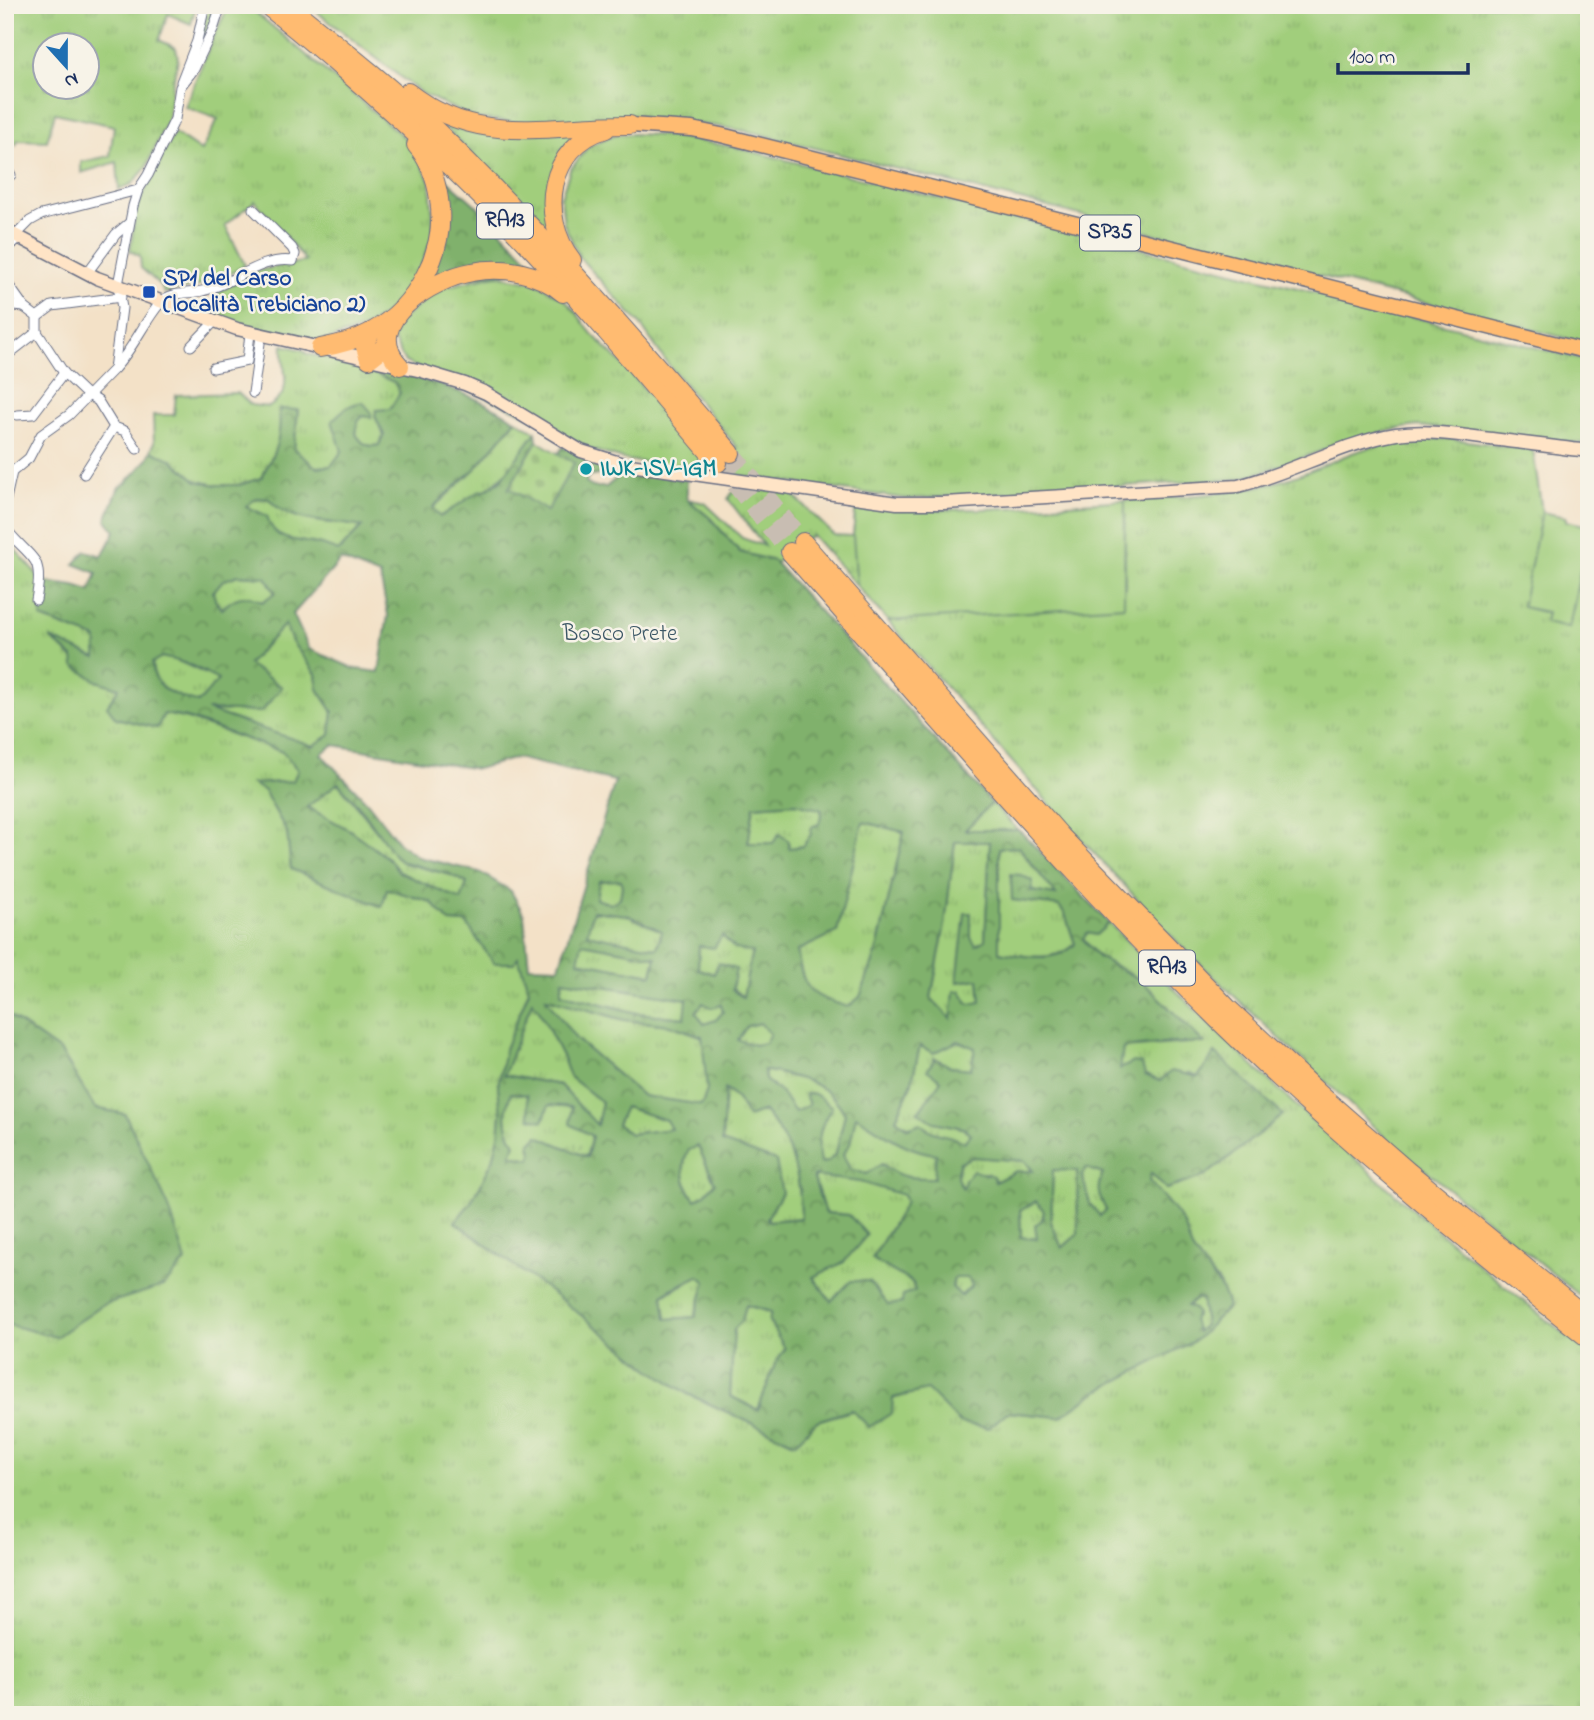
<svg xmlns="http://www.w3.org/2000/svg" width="1594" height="1720" viewBox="0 0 1594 1720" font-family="'Indie Flower',sans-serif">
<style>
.grass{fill:url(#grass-tufts);stroke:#5e7e6d;stroke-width:2;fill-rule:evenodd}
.forest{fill:url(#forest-crowns);stroke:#4e7065;stroke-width:2;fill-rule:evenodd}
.cemetery{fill:url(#cemetery-stones);stroke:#5e7e6d;stroke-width:2}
.park{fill:#a1ce7c;stroke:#5e7e6d;stroke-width:2}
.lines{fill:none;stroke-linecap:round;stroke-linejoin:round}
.highway-tunnel{stroke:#c8bdb2;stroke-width:18;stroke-dasharray:18 9;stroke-linecap:butt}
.street-casing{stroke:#676d83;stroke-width:11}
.secondary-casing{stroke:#676d83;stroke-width:15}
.primary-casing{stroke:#676d83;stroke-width:17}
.highway-casing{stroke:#676d83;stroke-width:20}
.street{stroke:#fff;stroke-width:9}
.secondary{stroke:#ffe4c6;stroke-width:12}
.primary{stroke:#ffbb71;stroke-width:14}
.highway{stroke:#ffbb71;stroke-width:18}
.transit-dot{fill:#1a4fb4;stroke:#f7f3e8;stroke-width:2.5}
.culture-dot{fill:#0f9aa8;stroke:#f7f3e8;stroke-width:2.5}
.labels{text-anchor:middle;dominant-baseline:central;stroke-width:5;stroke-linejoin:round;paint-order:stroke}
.shield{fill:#f7f3e8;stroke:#5d6a87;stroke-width:2}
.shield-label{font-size:21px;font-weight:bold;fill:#1b2f5e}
.transit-label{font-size:23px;font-weight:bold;fill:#164399;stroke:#f7f3e8;text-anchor:start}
.culture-label{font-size:23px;font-weight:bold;fill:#0d838f;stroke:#f7f3e8;text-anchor:start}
.park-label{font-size:23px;fill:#3c5766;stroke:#f7f3e8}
</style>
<defs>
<pattern id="grass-tufts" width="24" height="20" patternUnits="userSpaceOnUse" patternTransform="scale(1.75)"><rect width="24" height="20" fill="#a1ce7c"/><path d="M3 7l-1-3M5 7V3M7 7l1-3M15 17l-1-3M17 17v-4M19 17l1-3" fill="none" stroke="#8ab16e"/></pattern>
<pattern id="forest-crowns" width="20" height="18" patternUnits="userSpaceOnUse" patternTransform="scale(1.75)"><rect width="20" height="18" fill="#80b16c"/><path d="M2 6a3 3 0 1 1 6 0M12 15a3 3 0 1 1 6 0" fill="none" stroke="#68905c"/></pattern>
<pattern id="cemetery-stones" width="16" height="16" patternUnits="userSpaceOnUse" patternTransform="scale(1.75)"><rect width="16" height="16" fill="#a1ce7c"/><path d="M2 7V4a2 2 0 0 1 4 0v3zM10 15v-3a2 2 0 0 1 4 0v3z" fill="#8ab16e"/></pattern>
</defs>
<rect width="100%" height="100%" fill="#f7f3e8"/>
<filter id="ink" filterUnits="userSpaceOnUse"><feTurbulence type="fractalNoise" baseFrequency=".0143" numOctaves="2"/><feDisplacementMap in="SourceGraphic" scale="14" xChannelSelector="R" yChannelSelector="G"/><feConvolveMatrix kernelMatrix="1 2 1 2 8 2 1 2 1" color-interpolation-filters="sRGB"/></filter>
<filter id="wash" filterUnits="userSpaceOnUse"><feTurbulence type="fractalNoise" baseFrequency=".00686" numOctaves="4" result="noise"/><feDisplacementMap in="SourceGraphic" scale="28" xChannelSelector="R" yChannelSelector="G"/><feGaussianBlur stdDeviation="1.57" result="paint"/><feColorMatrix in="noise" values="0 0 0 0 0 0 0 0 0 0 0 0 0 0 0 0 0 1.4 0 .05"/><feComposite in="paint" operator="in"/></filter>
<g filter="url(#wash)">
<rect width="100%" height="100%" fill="#f3e1c7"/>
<g class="grass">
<path d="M5 5H196L191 24 168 14 159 40 176 48 178 59 172 86 168 119 146 168 132 184 119 190 117 162 81 173V162L110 156 114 126 55 113 47 141 18 140 16 145H5ZM46 46H88V88H46Z"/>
<polygon points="209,5 247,5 405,138 414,148 430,182 434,233 415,281 387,313 365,328 321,342 262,330 214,314 220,304 213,294 256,271 306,261 255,201 225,225 245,265 219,281 164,293 161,286 141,268 140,256 130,251 136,209 174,133 201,151 218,119 185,107 212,40 227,9 215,6 206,33 188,71"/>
<polygon points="308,5 1589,5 1589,344 756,133 716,126 660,120 524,123 473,118 421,93"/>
<polygon points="435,118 468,132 486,134 587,131 562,150 553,236"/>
<path d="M635 134 670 136 734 147 1589 361V444L1418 426C1355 433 1299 462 1239 479L908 499 627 460 589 449 541 421 405 362 393 339 399 322 440 288 496 275 537 283 565 300 575 311 592 334 626 368 712 467 737 447 667 363 640 324 580 258 564 224 561 197 570 170 589 146 613 135Z"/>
<path d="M283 345 303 350 307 354 345 361 394 382 400 393 390 409 375 416 384 436 379 445C368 448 362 444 356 434L358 421 363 416 371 417 363 402 342 451 332 466 316 467 294 449 298 411 280 409C282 439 275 453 261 478L239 485H217L197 481 171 459 151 451 154 443 153 415H174L176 395 238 393 251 405 269 407C296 390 281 370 283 345Z"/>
<path d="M516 420 536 432C521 455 506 478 482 492L481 490 440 517 433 508 476 468Z"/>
<path d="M1418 439H1452L1533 450 1542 512 1523 607 1547 613 1545 623 1569 628 1589 535V1303L1386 1138 1184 949 1067 824 812 535 776 563 740 552 710 518 687 499 705 503 742 538 764 546 728 499 733 492 742 487 792 494 834 535 853 536 856 504 1125 587V500C1180 497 1237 495 1290 478 1312 471 1333 460 1355 452 1375 445 1396 442 1418 439Z"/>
<path d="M257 498 269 499C289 524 333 522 363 526L339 551 313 543 286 540 245 506Z"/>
<path d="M5 538 44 582 41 618 97 639 96 659 53 640 97 681 119 688V692L164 714 187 719 283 752 298 770 293 781 264 791 287 832 291 869 382 907 387 888 431 902 450 922 466 923 494 963 518 956 529 990 505 1049 498 1086 501 1114 499 1136 493 1160 481 1184 471 1202 455 1222 563 1301 650 1369 688 1394 794 1443 817 1421 927 1389 1006 1412 1060 1417 1096 1392 1195 1340 1228 1307 1218 1281 1210 1275 1191 1248 1185 1227 1149 1181 1151 1173 1166 1189 1205 1176 1282 1115 1215 1053 1198 1077 1188 1073 1160 1081 1145 1075 1119 1070 1123 1048 1203 1042 1141 980 1098 957 1083 939 1087 933 1096 935 1109 923C1155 969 1201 1017 1249 1062 1358 1164 1471 1262 1589 1353V1715H5V1318L95 1108 61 1052 5 1013Z"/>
<path d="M238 575 266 577 275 593 262 602C249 593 235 604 223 610L216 602 212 592 222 581Z"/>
<polygon points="285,624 292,642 316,674 318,689 333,712 330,735 313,746 204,709 262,712 247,665"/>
<path d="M161 657 176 660 219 680 198 703C175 694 154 692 152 663Z"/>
<polygon points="338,783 403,863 451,875 467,883 461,900 399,872 389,859 306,807"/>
<polygon points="796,803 823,810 819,824 803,846 788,849 773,843 748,843 754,806"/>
<polygon points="992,803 1018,830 964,830"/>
<path d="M863 822 904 832 876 954 860 997 848 1007C808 995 804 992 797 950L837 932Z"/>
<polygon points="955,841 990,842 985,940 976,945 971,938 971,914 958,982 979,979 981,1002 969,1005 961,991 952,1020 931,998 945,924"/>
<path d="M1019 847C1030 865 1045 879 1057 896L1011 886 1059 906 1065 914 1075 944C1057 963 1023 956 999 952V848Z"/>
<polygon points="621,879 622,887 620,898 611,904 595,899 599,881"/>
<polygon points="592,911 627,915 662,931 657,949 586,934"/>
<polygon points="722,936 752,952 743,997 714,974 698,969 699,946"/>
<polygon points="582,942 656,957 652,975 577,961"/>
<polygon points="563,980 688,999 685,1018 637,1013 561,993"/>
<polygon points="545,997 624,1020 670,1025 703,1037 707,1090 702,1105 643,1096 576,1039"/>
<polygon points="532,1001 539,1010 563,1058 570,1077 602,1102 597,1126 560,1085 504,1075"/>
<polygon points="703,1003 721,1005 723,1012 716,1020 704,1024 695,1013"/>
<polygon points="760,1023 770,1034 765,1043 755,1045 737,1040 747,1026"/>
<path d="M958 1041 975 1048 971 1069 951 1067 935 1058 941 1079 934 1122 962 1128 971 1134 964 1142C942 1130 917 1135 896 1119L911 1085 920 1046 934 1053Z"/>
<path d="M764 1070C798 1078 827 1080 845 1114L836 1153 828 1162 820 1163 817 1145 823 1121 805 1094 809 1105 795 1113 781 1092 765 1080Z"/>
<path d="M724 1089 737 1099 748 1117 764 1111C792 1144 801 1175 801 1218L769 1221 767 1218 782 1193 722 1142Z"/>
<path d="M511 1092 527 1095 543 1121 549 1104 573 1107 592 1135 586 1157 538 1136 531 1159 511 1155 515 1144C504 1125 504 1112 511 1092Z"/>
<polygon points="625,1107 666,1120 672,1129 630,1134 617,1124"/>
<path d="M855 1115C881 1131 906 1152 937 1154L934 1179C910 1178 901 1179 882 1164L866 1174 850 1169 843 1155 850 1144Z"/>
<path d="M698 1146 715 1183 705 1194 695 1200C685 1185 679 1166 689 1149Z"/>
<polygon points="973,1157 1025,1161 1033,1172 1016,1171 995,1182 987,1173 978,1173 963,1189 956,1181 960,1162"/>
<polygon points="1086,1168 1103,1174 1106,1211 1099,1216 1090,1204 1082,1175"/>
<polygon points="1053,1170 1077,1170 1078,1234 1062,1248 1051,1222"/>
<polygon points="813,1175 860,1182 903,1194 906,1202 872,1259 913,1283 915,1291 902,1303 888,1306 869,1281 831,1302 813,1277 844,1262 849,1215 825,1213"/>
<polygon points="1036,1201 1044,1211 1038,1239 1021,1237 1020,1211"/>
<polygon points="700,1276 706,1282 695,1317 666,1320 663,1295"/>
<polygon points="954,1278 968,1278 972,1285 961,1296 952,1287"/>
<polygon points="1201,1298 1205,1325 1196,1333 1187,1307 1196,1299"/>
<polygon points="746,1305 771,1313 769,1321 785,1349 776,1362 758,1410 730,1396 734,1329 742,1321"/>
</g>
<g class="forest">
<polygon points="445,178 478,207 538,269 432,282 442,180"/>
<path d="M345 361C411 376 457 384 516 420L476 468 433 507 440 517 481 490 483 492 499 482 536 432 537 441 509 488 574 463 558 454 563 447 610 468 607 473 588 477 586 483 593 487H606L624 472 632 471 687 480V499L710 518 740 552 774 561 992 803 965 830H1018L1023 834 1109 923 1096 935 1087 933 1083 939 1098 957 1141 980 1204 1043H1170L1123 1048 1120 1069 1134 1062 1142 1064 1145 1075 1160 1081 1171 1071 1198 1077 1215 1053 1283 1115 1205 1176 1166 1189 1151 1173 1149 1181C1161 1195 1175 1209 1184 1225 1188 1233 1188 1243 1193 1251 1206 1270 1223 1284 1228 1307L1196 1340 1096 1392 1060 1417 1007 1412 989 1428 960 1423 927 1390 893 1398 892 1413 869 1427 852 1410 817 1421 795 1443 688 1394 650 1369 563 1301 455 1222 471 1202 481 1184 493 1160 499 1136 501 1114 498 1086 505 1049 529 990 518 957 514 963H494L466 923 450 922 431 902 387 889 382 907 291 869 287 832 264 791 252 784 293 781 298 770 283 752 187 718 164 714 157 728 116 718 107 706 119 688 97 681 74 666 73 657 50 638 96 658 97 639 41 618 44 582 74 586 90 591 97 573 74 564 86 551 102 556 115 531 106 520 119 487 125 484 147 460 151 451 171 459 197 481 217 485H239L261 478C275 452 282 439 279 409L298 410 294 449 316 467 331 466 342 451 332 421C341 411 349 404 363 402L371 412V417L363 416 358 421 356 434C362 444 368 448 379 445L384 435 375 416 376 410 390 409 400 393 394 382ZM257 498 269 499C290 525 332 520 362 527L339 551C330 548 321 544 311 543 289 538 275 542 267 516L246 506ZM341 560 380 576 388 615 379 672 355 669 309 649 293 614ZM238 575 266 577 275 593 262 602C247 592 233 597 222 609L216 602 213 592 222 581ZM285 624 292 642 316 674 318 689 333 712 330 735 313 746 207 710 261 712 282 687 248 664ZM161 657C182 661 202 669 218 680L198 703C175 694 154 693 152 663ZM333 745 477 769 516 758 615 781 559 967 529 966 524 915 511 891 479 872 418 857 400 844 367 802 321 754ZM338 783 364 812 394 855 403 862 451 875 467 883 461 900 399 872 389 859 350 830 307 807ZM796 803 822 810 819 824 811 827V834L803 846 789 848V841L779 834 773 843H748L754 806ZM863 822 904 832 876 954 860 997 848 1007C809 995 804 992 797 951L837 932ZM955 842H990L985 940 976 945 971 938V913H965L957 982 979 979 981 1002 969 1004 961 991H954L951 1019 931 998 945 924ZM1019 847 1056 895 1031 891 1033 881 1021 875 1011 874 1012 900 1059 906 1065 914 1075 944C1057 964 1023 956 999 952V848ZM621 880 622 887 620 898 611 904 596 899 599 881ZM593 911 627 915 662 931 657 948 587 934ZM722 936 735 949 752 952 743 997 732 990 736 969 718 963 714 974 698 969 699 946 714 948ZM582 943 656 957 652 975 578 961ZM563 980 687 999 685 1018 637 1013 561 993ZM546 998 624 1020 670 1025 702 1036 707 1090 702 1105 643 1096 576 1039ZM532 1001 539 1010 563 1058 570 1077 602 1102 597 1125 560 1085 504 1075ZM703 1003 712 1008 721 1005 723 1012 716 1020 704 1024 696 1012ZM760 1023 770 1034 765 1043 755 1045 738 1040 747 1026ZM958 1041 975 1048 971 1069 951 1067 935 1058 927 1070 941 1080 918 1112 934 1122 963 1128 971 1134 964 1142C946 1132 935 1138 920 1123L908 1128 896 1119 911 1085 920 1046 934 1053ZM764 1070C798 1078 827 1080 845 1114L836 1153 828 1162 820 1163C816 1141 820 1125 832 1107L815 1094H805L809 1105 795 1112 781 1092 765 1080ZM725 1089 737 1099 748 1117 764 1111C792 1144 801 1175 801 1218L769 1221 767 1218 782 1193 776 1161 722 1142ZM511 1093 527 1095 530 1118 543 1121 549 1105 572 1107 570 1124 592 1136 587 1157 538 1136 530 1144 532 1151 531 1159 511 1155 515 1144C504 1125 504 1112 511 1093ZM625 1107 666 1120 671 1129 630 1134 617 1124ZM856 1116C881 1131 906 1151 936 1154L934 1178C910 1178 901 1179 882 1164L866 1174 850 1169 843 1155 850 1144ZM698 1146 715 1183 705 1194 695 1200C684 1186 679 1165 689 1150ZM973 1157 1025 1161 1033 1171H1016L995 1182 993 1176C986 1173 979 1174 973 1170L965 1180 963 1188C955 1179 956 1173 960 1162ZM1086 1168 1103 1174C1095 1189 1099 1197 1106 1210L1100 1216 1090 1204 1082 1175ZM1053 1170 1077 1171 1078 1234 1062 1248 1051 1222ZM813 1176 860 1182 903 1195 906 1202 872 1259 913 1283 915 1291 903 1295 902 1303 888 1305 869 1281H851L831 1301 813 1277 844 1262 867 1235 849 1215 825 1213ZM1036 1201 1044 1211 1042 1220 1035 1225 1037 1239 1021 1237 1020 1211ZM699 1276 706 1282 695 1317 666 1319 663 1295 671 1289ZM954 1278H968L972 1285 961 1296 952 1287ZM1196 1299H1201L1205 1324 1197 1332 1193 1320 1197 1314 1194 1309 1187 1306ZM746 1305 771 1312 769 1321 785 1349 776 1362 758 1410 730 1396 734 1329 742 1321Z"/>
<polygon points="5,1013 61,1052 95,1108 125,1114 168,1205 186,1261 164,1286 102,1305 56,1337 5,1324"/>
</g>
<polygon class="cemetery" points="537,441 574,463 547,511 509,488"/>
<g class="park">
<path d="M1125 500 1124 606 888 621 857 586 853 536 856 504C944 516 1036 506 1125 500Z"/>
<polygon points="1542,512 1566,517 1566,521 1589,526 1569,628 1545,623 1547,612 1522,607"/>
</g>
</g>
<g filter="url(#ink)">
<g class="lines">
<g class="highway-tunnel">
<polyline points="731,453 803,542"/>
<polyline points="718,463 790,552"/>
</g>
<g class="street-casing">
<g id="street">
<polyline points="181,82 197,41 205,5"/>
<polyline points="5,175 11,175"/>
<polyline points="17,234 30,221 41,215 138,190"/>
<polyline points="5,249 21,237"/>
<polyline points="87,273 116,234 128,224"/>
<polyline points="5,280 24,307 37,317 37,332 5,357"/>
<polyline points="5,305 24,307"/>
<polyline points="37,317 52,306 121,297"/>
<polyline points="37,332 64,373 84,392 98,401 114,427 125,431 137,449"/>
<polyline points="191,346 215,321"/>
<polyline points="213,368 247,361 250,333"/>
<path d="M114 369C133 349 143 323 161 302 170 292 189 294 202 291 233 285 260 256 293 261L295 254 292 248 253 209"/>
<polyline points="253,393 261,336"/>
<polyline points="17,415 33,414 64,373"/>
<polyline points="84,474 114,427"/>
<polyline points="5,503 12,472 29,458 41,435 69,415 114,369 122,308 118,285 133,206 138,190 148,175 175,119 180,87 194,69 214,27 221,5"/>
<path d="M5 527C14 541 27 549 35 561 41 571 38 589 36 600"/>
</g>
</g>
<g class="secondary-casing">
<path id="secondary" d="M5 230 97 278 237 329 422 371 465 384 486 393 581 451 623 464 897 503H944L1238 486C1291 473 1342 443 1396 434 1424 430 1454 434 1482 438 1518 442 1553 447 1589 451"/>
</g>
<g class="primary-casing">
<polyline id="primary" points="630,125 692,129 721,135 1589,352"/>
</g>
<g class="highway-casing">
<g id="highway">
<path d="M266 5C359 80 447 160 529 246 595 316 656 390 718 463"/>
<path d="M288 5C339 46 391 87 438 132 542 233 638 342 731 453"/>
<path d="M408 92C479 148 548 124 630 125"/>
<path d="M572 260C538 216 548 146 606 129"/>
<polyline points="371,332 364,344 369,359 383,348 387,341"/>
<path d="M320 348C337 345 356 340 371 332 417 307 447 250 439 199 436 179 430 161 416 145"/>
<path d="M400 366C358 322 435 278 472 272 502 266 539 272 563 293"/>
<polyline points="803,542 1062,837 1227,1007 1321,1095 1409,1172 1589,1319"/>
<path d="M790 552C930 710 1066 871 1217 1019 1334 1133 1461 1237 1589 1339"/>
</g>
</g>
<use href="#street" class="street"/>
<use href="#secondary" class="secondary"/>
<use href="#primary" class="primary"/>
<use href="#highway" class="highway"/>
</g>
</g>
<rect class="transit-dot" x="142" y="285" width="14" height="14" rx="3.5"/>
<circle class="culture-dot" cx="586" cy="469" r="7"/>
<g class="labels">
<g class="shield">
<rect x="477" y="203.5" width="56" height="35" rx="5"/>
<rect x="1080" y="215.5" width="60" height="35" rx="5"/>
<rect x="1139" y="950.5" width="56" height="35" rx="5"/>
</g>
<g class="shield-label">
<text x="505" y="221">RA13</text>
<text x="1110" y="233">SP35</text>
<text x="1167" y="968">RA13</text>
</g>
<g class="transit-label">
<text x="163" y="279">SP1 del Carso<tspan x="163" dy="26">(località Trebiciano 2)</tspan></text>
</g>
<g class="culture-label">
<text x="600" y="469">IWK-ISV-IGM</text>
</g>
<g class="park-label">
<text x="620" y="634">Bosco Prete</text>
</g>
</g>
<rect width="1594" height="1720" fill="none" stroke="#f7f3e8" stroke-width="28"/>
<g transform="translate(66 66) rotate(159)"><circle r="33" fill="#f7f3e8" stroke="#9fa5b1" stroke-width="2"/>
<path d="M0-5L12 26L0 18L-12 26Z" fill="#1f6fb2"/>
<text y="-10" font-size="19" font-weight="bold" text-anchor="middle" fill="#1b2f5e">N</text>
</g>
<path d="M1338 63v10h130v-10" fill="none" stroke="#1b2f5e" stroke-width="3.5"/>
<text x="1349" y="63" font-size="21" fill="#1b2f5e" stroke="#f7f3e8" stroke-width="5" paint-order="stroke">100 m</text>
</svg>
